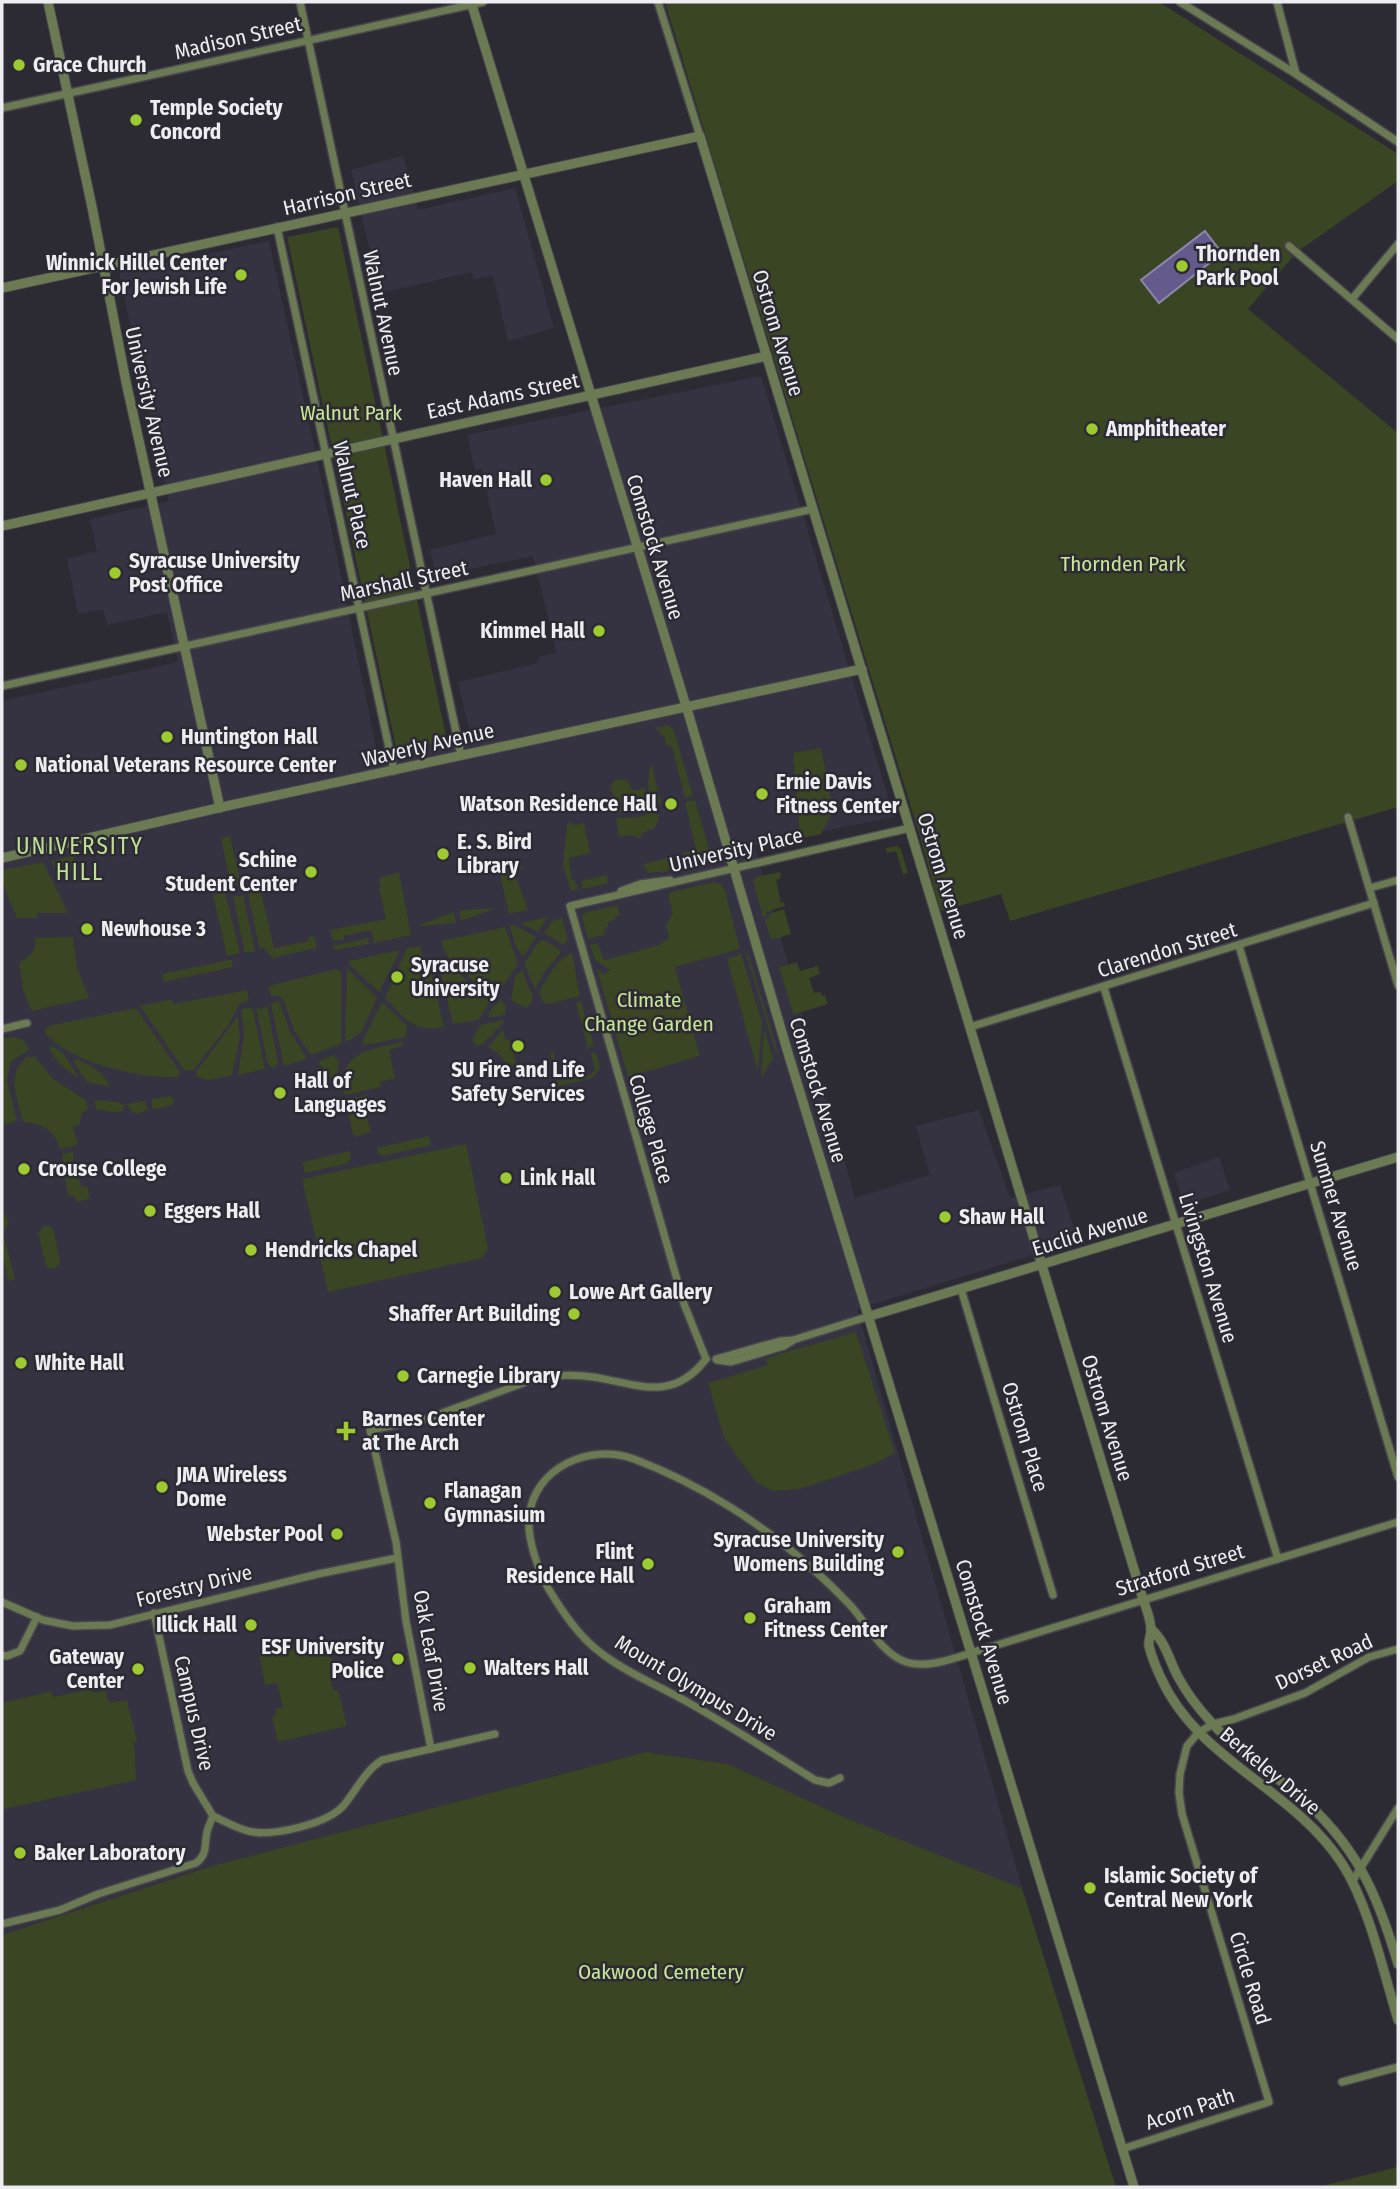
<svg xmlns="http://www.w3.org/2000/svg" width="1400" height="2189" viewBox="0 0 1400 2189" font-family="'Fira Sans Condensed',sans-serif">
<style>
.built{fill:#353341}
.green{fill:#394523}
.water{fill:#645b8c;stroke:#8d87ab;stroke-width:2}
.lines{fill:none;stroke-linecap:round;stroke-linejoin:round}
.minor-casing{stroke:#47464e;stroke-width:10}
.tertiary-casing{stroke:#47464e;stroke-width:11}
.minor{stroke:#6b7a52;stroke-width:7}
.tertiary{stroke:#6b7a52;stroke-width:9}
.poi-dot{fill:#9dca30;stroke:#2c2b33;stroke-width:2.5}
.labels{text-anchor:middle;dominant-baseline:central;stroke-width:5;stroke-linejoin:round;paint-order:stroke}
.street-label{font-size:21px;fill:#ededf2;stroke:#2c2b33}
.poi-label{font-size:21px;font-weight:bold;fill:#ededf2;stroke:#2c2b33;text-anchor:start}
.park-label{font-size:21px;fill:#c9e697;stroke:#2c2b33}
.neighbourhood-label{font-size:23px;letter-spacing:2px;fill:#c2de95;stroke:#2c2b33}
</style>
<rect width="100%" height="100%" fill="#2c2b33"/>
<g class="built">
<polygon points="403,156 418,210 515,188 554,328 508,341 493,275 474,279 472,272 380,293 351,170"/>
<polygon points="269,241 319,469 378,757 470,734 458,682 538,663 539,657 557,653 533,556 436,576 430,550 496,534 482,469 475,470 467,435 761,376 894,817 754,845 855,1198 930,1175 916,1126 979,1110 1010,1198 1060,1185 1078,1241 857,1309 1022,1888 846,1818 728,1764 646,1752 212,1866 2,1935 2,701 178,662 167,612 107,625 103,609 78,614 67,559 97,551 90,519 169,501 119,273"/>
<polygon points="1219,1157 1230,1190 1184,1205 1174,1173"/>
</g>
<g class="green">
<polygon points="665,2 1159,2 1398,154 1398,181 1297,252 1248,309 1398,433 1398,807 1010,921 1001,894 942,911 940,910 921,840"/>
<polygon points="338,227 447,741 397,752 287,237"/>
<polygon points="668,725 674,731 693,796 685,798 673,750 670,745 666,745 664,735 661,736 659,730 656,730 655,728"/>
<polygon points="821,748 833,810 821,834 800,839 793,753"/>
<path d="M650 766H652L661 804 656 803C644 794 649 779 650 766Z"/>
<path d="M621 779 628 781 632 790H640L644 787 650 806C640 816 627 813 614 812L615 799 610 788 615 780Z"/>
<polygon points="695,800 711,856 704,864 686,868 683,853 696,850 685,802"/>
<polygon points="652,812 657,814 659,819 655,828 644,832 640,838 630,835 619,837 616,818 640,817"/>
<polygon points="573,822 574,825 584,823 590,853 569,858 571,878 576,882 578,889 571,891 563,865 567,824"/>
<polygon points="230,836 241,884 231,886 221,838"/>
<polygon points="897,846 901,849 908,873 903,874 896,851 887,853 886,848"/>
<polygon points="73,856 82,886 76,871 70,872 69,870 57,874 51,861"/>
<polygon points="668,858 670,867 668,871 648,873 643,864"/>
<path d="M43 862 68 913H37V918H17C10 902 2 887 2 870Z"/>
<path d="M521 866 522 869 515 871C518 885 524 897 528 910L509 914 499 871Z"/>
<polygon points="399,872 411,935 374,943 371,930 344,936 344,939 333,941 330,930 386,919 379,888 381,887 379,878"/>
<polygon points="780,872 781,878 776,880 781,903 784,902 785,906 766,912 767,916 763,917 753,880 756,877"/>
<polygon points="607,875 608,883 583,889 581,881"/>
<polygon points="714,882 721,884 725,891 740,949 675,967 700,1056 628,1077 597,969 604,974 610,970 595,960 590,945 598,943 603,958 606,960 659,945 669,938 666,925 673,913 668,895 671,892"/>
<polygon points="261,891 274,948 309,941 308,937 314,936 317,948 272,958 265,949 259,947 248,894"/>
<polygon points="225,892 240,953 227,956 213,895"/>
<polygon points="243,895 255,951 245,953 233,897"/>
<polygon points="618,905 619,916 615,917 615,920 608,922 608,926 604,929 605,935 588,939 582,916 584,913"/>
<polygon points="497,908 461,921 459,911 462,910"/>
<polygon points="784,909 791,934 771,940 765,920 769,917 769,914"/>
<polygon points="454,912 456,923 419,926 419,925"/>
<polygon points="548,917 538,932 521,923"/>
<polygon points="562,918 568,940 564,945 544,933 552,921"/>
<polygon points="514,925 536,937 523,957 516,947 510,926"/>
<path d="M505 927 518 964 498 993C477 986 445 963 441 941Z"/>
<path d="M73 937 77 967 89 998 32 1011 23 990 19 962C30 957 37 951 35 938Z"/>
<polygon points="368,938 369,944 334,950 333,946"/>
<polygon points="544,940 562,951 544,973 535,989 524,964 539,941"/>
<path d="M420 946 424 962 429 961 444 1027C412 1033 405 1018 385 998L407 948Z"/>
<polygon points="400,950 379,992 350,965 349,961"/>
<path d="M572 953C576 968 576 982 580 996L550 1004 544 1003 539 993C544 981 559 957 572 953Z"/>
<polygon points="746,953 748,953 777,1049 776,1053"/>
<polygon points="741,954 762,1022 758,1072 727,959"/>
<polygon points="443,959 466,980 493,997 478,1020 453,1024 438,960"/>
<polygon points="228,960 232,960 233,967 164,982 162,974"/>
<polygon points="797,962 800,971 818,966 820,974 809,978 814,993 821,992 822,996 825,995 828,1004 795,1014 793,1013 779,967"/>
<polygon points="347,968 377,998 362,1031 347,1042 345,1040"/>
<polygon points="337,969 341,972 341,1044 311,1055 295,1032 283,999 276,995 271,996 268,986"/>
<polygon points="522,970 532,994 532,1002 526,1008 511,1000 515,976"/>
<polygon points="247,990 249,1000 240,1004 229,1024 193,1071 184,1070 140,1006 172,999 174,1004"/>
<polygon points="500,1000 506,1005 505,1015 489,1018 489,1012"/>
<polygon points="277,1001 280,1003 290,1032 306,1056 306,1059 284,1066 271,1004"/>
<polygon points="581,1001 594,1046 588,1048 576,1003"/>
<polygon points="382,1002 407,1026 406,1037 364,1045 362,1042"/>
<polygon points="267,1005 278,1063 273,1068 268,1065 256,1007 261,1010"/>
<polygon points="248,1007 253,1010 265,1069 238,1075 244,1034 241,1010"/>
<path d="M136 1008 180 1072 178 1077C139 1079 70 1063 44 1032L49 1026Z"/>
<polygon points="238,1016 240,1038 232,1075 210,1080 197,1077 196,1072"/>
<polygon points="504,1020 504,1022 484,1043 477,1046 472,1041 480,1025"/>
<polygon points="764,1029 773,1058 761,1079"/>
<polygon points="503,1030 506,1040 509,1040 517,1065 508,1065 499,1054 488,1047"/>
<polygon points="14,1037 24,1040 29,1050 11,1061 7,1080 17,1121 2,1125 2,1038"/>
<path d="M403 1042 404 1045 389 1050 395 1078 380 1082 381 1087 346 1095 344 1093C338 1051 372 1049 403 1042Z"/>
<path d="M52 1046 63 1053 79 1078C67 1071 54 1061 49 1047Z"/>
<polygon points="553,1051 561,1081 590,1075 595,1070 591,1054 596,1052 600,1068 593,1078 558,1086 550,1052"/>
<polygon points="333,1055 339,1061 336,1084 318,1062"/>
<path d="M27 1057H35L53 1079 86 1100 88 1109 82 1113 79 1125 73 1126 78 1145 60 1149C56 1131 41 1123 23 1122 18 1099 5 1074 27 1057Z"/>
<path d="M76 1059C93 1066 102 1071 111 1087L87 1082 73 1061Z"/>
<polygon points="367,1095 371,1113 367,1117 371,1132 356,1137 353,1134 347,1107 352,1103 352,1098"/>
<polygon points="171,1096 174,1100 172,1105 156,1109 152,1108 152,1099"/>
<polygon points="94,1100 118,1102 124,1105 123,1111 113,1112 96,1109"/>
<polygon points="145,1101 148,1110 137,1114 132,1112 127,1104"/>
<polygon points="429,1136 431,1145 383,1156 378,1153 377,1148"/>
<polygon points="466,1144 488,1248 482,1258 328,1292 302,1179"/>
<polygon points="74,1151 73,1167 82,1187 87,1186 90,1199 77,1202 73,1195 68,1196 62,1154"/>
<polygon points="350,1151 351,1158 349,1163 305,1173 302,1162"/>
<polygon points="2,1211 9,1221 3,1233 15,1280 8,1281 2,1251"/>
<polygon points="44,1226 50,1226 54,1231 60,1261 60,1264 55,1268 48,1268 45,1263 38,1232"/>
<polygon points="856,1332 895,1453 872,1465 800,1489 773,1491 756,1482 724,1438 708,1383 768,1365 766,1359 776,1355"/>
<polygon points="327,1640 335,1676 330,1678 333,1690 338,1690 347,1726 278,1742 272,1716 276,1714 275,1709 283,1707 277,1683 265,1685 259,1654"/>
<polygon points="90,1689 94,1693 105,1690 109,1703 127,1700 137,1741 133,1743 135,1753 136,1780 4,1809 2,1808 2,1703 52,1691 53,1697"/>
<polygon points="646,1752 728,1764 846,1818 1022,1888 1116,2187 2,2187 2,1935 212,1866"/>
<polygon points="1398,2167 1398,2187 1318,2187"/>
</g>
<polygon class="water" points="1205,231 1222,253 1159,303 1141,280"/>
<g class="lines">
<g class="minor-casing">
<g id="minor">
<polyline points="300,2 461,755"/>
<polyline points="658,2 700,136"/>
<polyline points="1180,2 1296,74 1398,142"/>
<polyline points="1277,2 1296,74"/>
<polyline points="2,108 483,2"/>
<polyline points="277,227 394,771"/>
<polyline points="1289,246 1398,339"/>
<polyline points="1352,299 1398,244"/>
<polyline points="2,686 813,509"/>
<polyline points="1348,817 1398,985"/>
<polyline points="1370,888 1398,880"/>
<polyline points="621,891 640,884 670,880"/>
<polyline points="1239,946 1398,1477"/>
<polyline points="1104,988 1278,1559"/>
<polyline points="970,1027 1374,903"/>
<polyline points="2,1029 27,1023"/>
<polyline points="961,1289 1053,1595"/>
<polyline points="706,1359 684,1304 570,906 910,828"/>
<polyline points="716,1359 780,1341 793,1340 870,1316"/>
<polyline points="717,1360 731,1362 784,1346 792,1341"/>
<polyline points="2,1602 43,1620 73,1626 110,1625 318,1574 397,1558"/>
<polyline points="154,1613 188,1771 193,1783 213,1816"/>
<polyline points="2,1655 7,1656 20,1651 37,1617"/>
<path d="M431 1749 406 1621 396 1542 370 1430 426 1419 534 1379C553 1375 573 1374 593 1377 638 1384 672 1403 706 1359"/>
<path d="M840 1778 829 1783 815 1780C773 1754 732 1727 689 1703 660 1686 628 1674 601 1653 579 1637 562 1611 548 1588 538 1569 527 1539 529 1517 534 1467 590 1443 634 1459 700 1484 765 1525 817 1573 829 1583 840 1595 851 1606 867 1624 882 1654 906 1662 929 1670 962 1655 984 1649L1398 1522"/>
<path d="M213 1816C224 1821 236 1828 248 1831 272 1837 328 1824 344 1805 357 1789 365 1771 382 1760L495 1734"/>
<polyline points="1352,1882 1398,1808"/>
<path d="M2 1924 60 1910 98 1894 196 1863C208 1854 204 1845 207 1832 208 1827 211 1821 213 1816"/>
<polyline points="1342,2082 1398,2067"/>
<polyline points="1122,2149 1269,2102 1182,1814 1179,1793 1180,1774 1187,1746 1198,1733 1213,1724 1234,1719 1305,1693 1369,1657 1398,1649"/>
</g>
</g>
<g class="tertiary-casing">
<g id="tertiary">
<polyline points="48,2 92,207 126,382 220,808"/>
<polyline points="471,2 690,719 788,1053 1134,2187"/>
<path d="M2 288 700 136 1143 1599C1146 1608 1151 1620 1151 1630 1151 1635 1148 1640 1149 1646 1151 1655 1156 1667 1160 1676 1198 1762 1293 1787 1343 1865 1369 1906 1384 1974 1398 2020"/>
<polyline points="2,526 767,356"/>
<polyline points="2,858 231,805 862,669"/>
<polyline points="870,1316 1398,1157"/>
<path d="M1151 1629C1165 1641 1169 1659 1177 1675 1186 1692 1198 1708 1211 1722 1236 1750 1268 1770 1297 1794 1355 1843 1377 1892 1398 1964"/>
</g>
</g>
<use href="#minor" class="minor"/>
<use href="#tertiary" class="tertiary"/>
</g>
<g class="poi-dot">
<circle cx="19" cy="65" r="7"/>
<circle cx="136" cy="120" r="7"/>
<circle cx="1182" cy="266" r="7"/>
<circle cx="241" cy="275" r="7"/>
<circle cx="1092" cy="429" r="7"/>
<circle cx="546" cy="480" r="7"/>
<circle cx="115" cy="573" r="7"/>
<circle cx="599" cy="631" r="7"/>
<circle cx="167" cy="737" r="7"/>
<circle cx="21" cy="765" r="7"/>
<circle cx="762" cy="794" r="7"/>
<circle cx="671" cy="804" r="7"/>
<circle cx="443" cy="854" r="7"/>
<circle cx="311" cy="872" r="7"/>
<circle cx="87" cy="929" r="7"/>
<circle cx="397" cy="977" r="7"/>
<circle cx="518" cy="1046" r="7"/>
<circle cx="280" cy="1093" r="7"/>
<circle cx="24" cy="1169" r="7"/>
<circle cx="506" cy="1178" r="7"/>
<circle cx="150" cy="1211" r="7"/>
<circle cx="945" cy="1217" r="7"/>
<circle cx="251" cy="1250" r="7"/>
<circle cx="555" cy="1292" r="7"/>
<circle cx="574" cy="1314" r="7"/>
<circle cx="21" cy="1363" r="7"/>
<circle cx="403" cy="1376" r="7"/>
<path d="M342.5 1420.5h7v7h7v7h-7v7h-7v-7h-7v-7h7z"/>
<circle cx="162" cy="1487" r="7"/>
<circle cx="430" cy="1503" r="7"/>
<circle cx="337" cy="1534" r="7"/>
<circle cx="898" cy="1552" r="7"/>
<circle cx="648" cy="1564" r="7"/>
<circle cx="750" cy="1618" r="7"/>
<circle cx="251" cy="1625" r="7"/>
<circle cx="398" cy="1659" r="7"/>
<circle cx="470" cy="1668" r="7"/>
<circle cx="138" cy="1669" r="7"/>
<circle cx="20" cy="1853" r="7"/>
<circle cx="1090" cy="1888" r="7"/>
</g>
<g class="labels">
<g class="street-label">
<text transform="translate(238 38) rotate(-13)">Madison Street</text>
<text transform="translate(347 194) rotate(-13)">Harrison Street</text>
<text transform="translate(383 313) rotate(78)">Walnut Avenue</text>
<text transform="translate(778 333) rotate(73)">Ostrom Avenue</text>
<text transform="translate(503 396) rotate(-12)">East Adams Street</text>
<text transform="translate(149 402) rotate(77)">University Avenue</text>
<text transform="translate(352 495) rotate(77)">Walnut Place</text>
<text transform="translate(655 547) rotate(73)">Comstock Avenue</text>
<text transform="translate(404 581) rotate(-12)">Marshall Street</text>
<text transform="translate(428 745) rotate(-13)">Waverly Avenue</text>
<text transform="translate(736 850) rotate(-13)">University Place</text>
<text transform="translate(943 876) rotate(73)">Ostrom Avenue</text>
<text transform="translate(1167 950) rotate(-17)">Clarendon Street</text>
<text transform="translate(818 1090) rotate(73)">Comstock Avenue</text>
<text transform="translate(651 1129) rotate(74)">College Place</text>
<text transform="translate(1336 1206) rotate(73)">Sumner Avenue</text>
<text transform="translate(1090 1232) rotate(-17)">Euclid Avenue</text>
<text transform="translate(1208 1268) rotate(73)">Livingston Avenue</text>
<text transform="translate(1107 1418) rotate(73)">Ostrom Avenue</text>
<text transform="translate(1025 1437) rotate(73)">Ostrom Place</text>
<text transform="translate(1180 1570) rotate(-17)">Stratford Street</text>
<text transform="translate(194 1586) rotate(-14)">Forestry Drive</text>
<text transform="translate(984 1632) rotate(73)">Comstock Avenue</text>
<text transform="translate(431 1651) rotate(80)">Oak Leaf Drive</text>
<text transform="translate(1324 1662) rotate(-25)">Dorset Road</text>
<text transform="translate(696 1688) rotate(31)">Mount Olympus Drive</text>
<text transform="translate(194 1713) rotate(77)">Campus Drive</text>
<text transform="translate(1270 1771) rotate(40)">Berkeley Drive</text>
<text transform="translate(1250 1978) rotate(73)">Circle Road</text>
<text transform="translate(1190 2109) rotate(-18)">Acorn Path</text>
</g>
<g class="poi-label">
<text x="33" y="65">Grace Church</text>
<text x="150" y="108">Temple Society<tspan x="150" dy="24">Concord</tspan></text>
<text x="1196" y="254">Thornden<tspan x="1196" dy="24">Park Pool</tspan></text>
<text x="227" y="263" text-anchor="end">Winnick Hillel Center<tspan x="227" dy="24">For Jewish Life</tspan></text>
<text x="1106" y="429">Amphitheater</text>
<text x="532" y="480" text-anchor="end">Haven Hall</text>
<text x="129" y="561">Syracuse University<tspan x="129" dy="24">Post Office</tspan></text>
<text x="585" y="631" text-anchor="end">Kimmel Hall</text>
<text x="181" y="737">Huntington Hall</text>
<text x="35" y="765">National Veterans Resource Center</text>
<text x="776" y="782">Ernie Davis<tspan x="776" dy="24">Fitness Center</tspan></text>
<text x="657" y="804" text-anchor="end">Watson Residence Hall</text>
<text x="457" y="842">E. S. Bird<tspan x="457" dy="24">Library</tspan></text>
<text x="297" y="860" text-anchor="end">Schine<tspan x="297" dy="24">Student Center</tspan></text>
<text x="101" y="929">Newhouse 3</text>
<text x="411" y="965">Syracuse<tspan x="411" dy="24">University</tspan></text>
<text x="518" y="1070" text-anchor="middle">SU Fire and Life<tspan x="518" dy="24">Safety Services</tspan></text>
<text x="294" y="1081">Hall of<tspan x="294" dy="24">Languages</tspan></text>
<text x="38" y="1169">Crouse College</text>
<text x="520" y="1178">Link Hall</text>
<text x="164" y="1211">Eggers Hall</text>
<text x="959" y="1217">Shaw Hall</text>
<text x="265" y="1250">Hendricks Chapel</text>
<text x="569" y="1292">Lowe Art Gallery</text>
<text x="560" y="1314" text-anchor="end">Shaffer Art Building</text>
<text x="35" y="1363">White Hall</text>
<text x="417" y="1376">Carnegie Library</text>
<text x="362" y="1419">Barnes Center<tspan x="362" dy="24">at The Arch</tspan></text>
<text x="176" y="1475">JMA Wireless<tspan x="176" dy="24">Dome</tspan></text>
<text x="444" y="1491">Flanagan<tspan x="444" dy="24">Gymnasium</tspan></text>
<text x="323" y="1534" text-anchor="end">Webster Pool</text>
<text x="884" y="1540" text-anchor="end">Syracuse University<tspan x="884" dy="24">Womens Building</tspan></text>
<text x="634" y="1552" text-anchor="end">Flint<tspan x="634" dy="24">Residence Hall</tspan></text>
<text x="764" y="1606">Graham<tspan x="764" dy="24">Fitness Center</tspan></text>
<text x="237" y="1625" text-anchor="end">Illick Hall</text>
<text x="384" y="1647" text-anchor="end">ESF University<tspan x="384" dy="24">Police</tspan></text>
<text x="124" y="1657" text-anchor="end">Gateway<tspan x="124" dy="24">Center</tspan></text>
<text x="484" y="1668">Walters Hall</text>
<text x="34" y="1853">Baker Laboratory</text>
<text x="1104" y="1876">Islamic Society of<tspan x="1104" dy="24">Central New York</tspan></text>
</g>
<g class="park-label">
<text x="351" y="413">Walnut Park</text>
<text x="1123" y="564">Thornden Park</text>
<text x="649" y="1000">Climate<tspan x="649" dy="24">Change Garden</tspan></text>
<text x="661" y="1972">Oakwood Cemetery</text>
</g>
<g class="neighbourhood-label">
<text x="80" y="846">UNIVERSITY<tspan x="80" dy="26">HILL</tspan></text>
</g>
</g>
<rect width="1400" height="2189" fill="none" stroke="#ededf2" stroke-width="7"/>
</svg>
